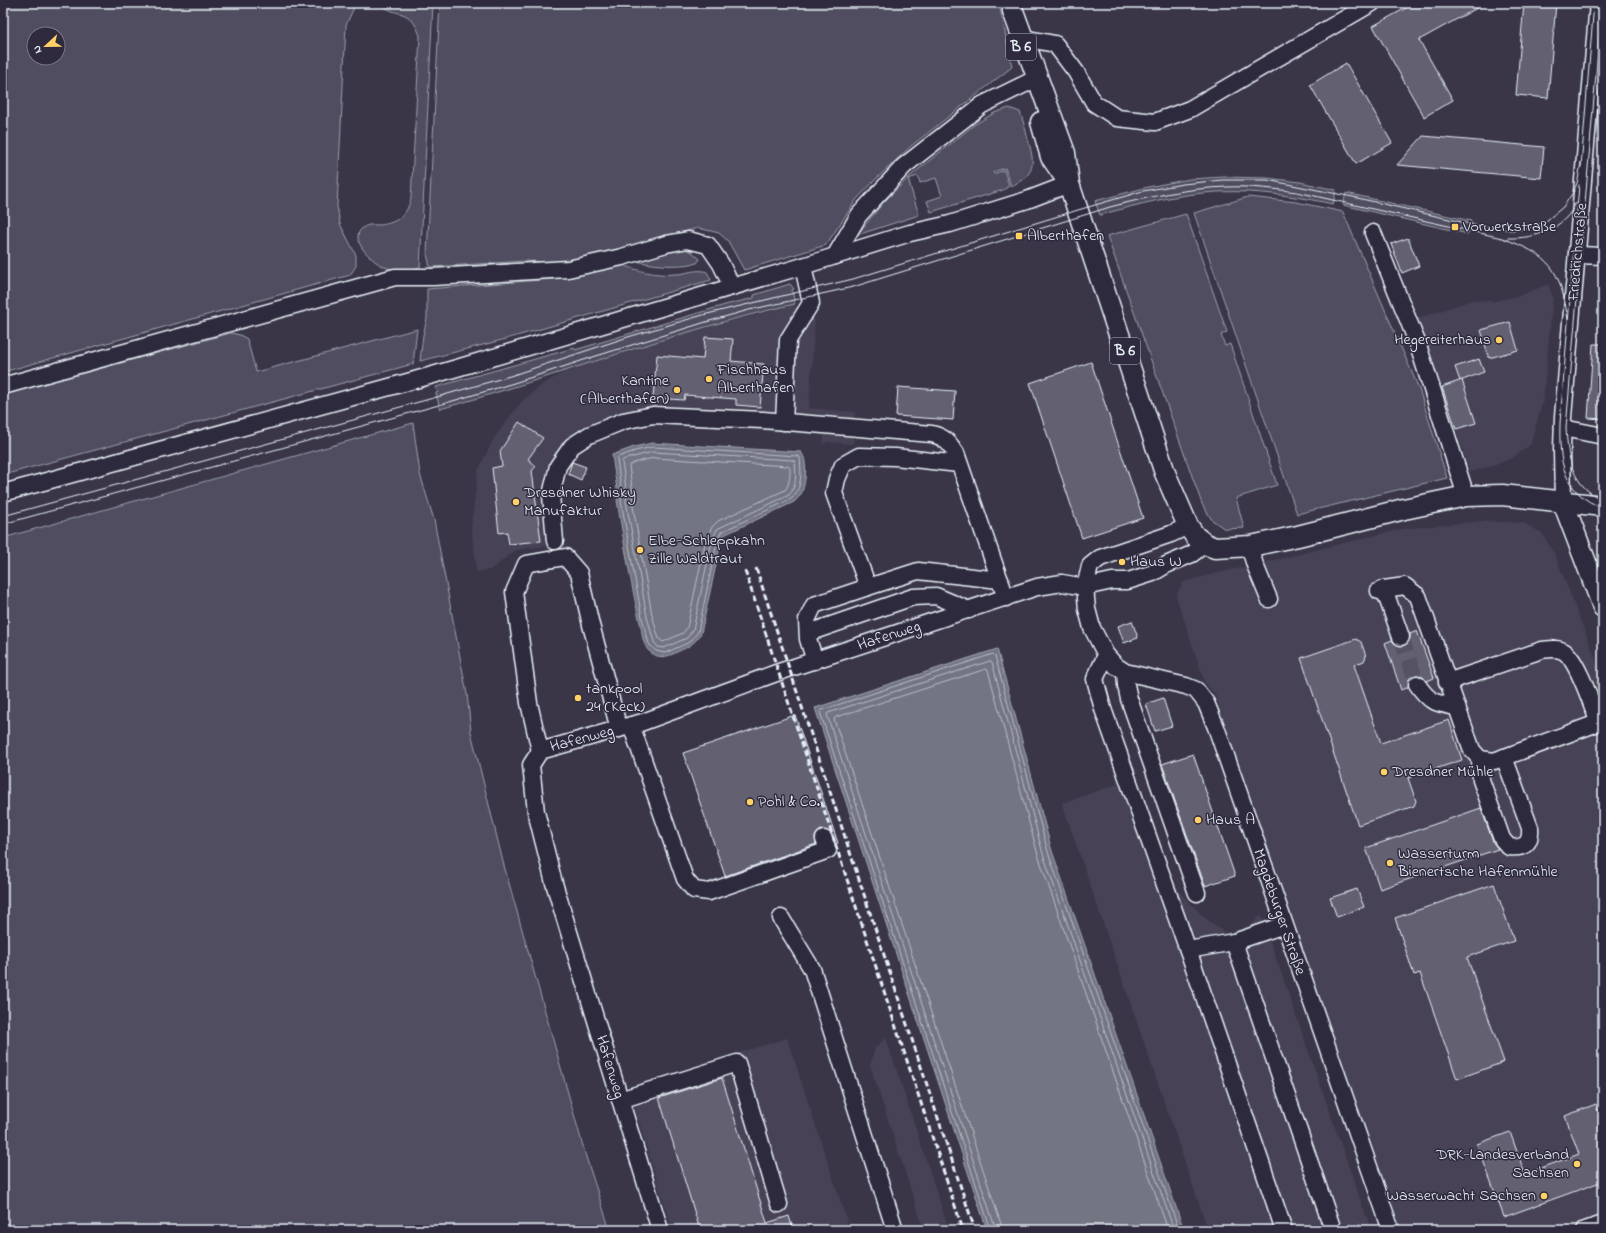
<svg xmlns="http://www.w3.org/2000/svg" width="1606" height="1233" viewBox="0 0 1606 1233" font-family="'Indie Flower',sans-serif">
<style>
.built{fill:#464354}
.green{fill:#504e5f;stroke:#9ca0ac;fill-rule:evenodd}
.water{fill:#737482;stroke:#a2a6b1}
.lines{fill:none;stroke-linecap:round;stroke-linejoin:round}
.shore{stroke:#b9bfc9;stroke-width:1}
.building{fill:#636171;stroke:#e8f1f8}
.minor-tunnel{stroke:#545262;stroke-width:16;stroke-dasharray:16 8;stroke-linecap:butt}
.minor-casing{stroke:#e8f1f8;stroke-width:19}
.major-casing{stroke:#e8f1f8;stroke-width:23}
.minor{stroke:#2f2a3d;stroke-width:16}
.major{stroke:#2f2a3d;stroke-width:20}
.tram{stroke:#e8f1f8;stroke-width:1}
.rail{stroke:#e8f1f8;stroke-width:3;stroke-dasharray:6 3;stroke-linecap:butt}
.poi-dot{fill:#ffd166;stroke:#2f2a3d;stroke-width:1.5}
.labels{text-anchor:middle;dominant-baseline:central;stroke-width:3;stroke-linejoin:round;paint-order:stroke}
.shield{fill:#2f2a3d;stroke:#b0b5c0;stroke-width:1}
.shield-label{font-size:15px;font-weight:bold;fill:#e8f1f8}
.poi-label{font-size:16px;fill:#e8f1f8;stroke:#2f2a3d;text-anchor:start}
.street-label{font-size:16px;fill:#e8f1f8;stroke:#2f2a3d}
</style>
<rect width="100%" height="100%" fill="#3a3648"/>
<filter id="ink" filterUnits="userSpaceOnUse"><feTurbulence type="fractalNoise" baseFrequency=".025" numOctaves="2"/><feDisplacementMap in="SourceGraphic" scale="8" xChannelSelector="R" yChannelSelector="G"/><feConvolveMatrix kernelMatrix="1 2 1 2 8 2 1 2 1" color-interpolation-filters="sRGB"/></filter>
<g filter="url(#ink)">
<g class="built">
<polygon points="1548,284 1553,298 1543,401 1530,445 1514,457 1493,466 1470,472 1442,387 1416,319 1472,300 1494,301 1519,296"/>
<polygon points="794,305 815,320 809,408 855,412 853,444 827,442 823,445 824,435 656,424 623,430 591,442 584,426 567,439 559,448 547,470 543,495 549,546 516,550 490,570 477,572 471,527 478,471 493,440 511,415 522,401 543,384 566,371 686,333"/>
<polygon points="1482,521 1524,523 1542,533 1555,555 1603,678 1603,1230 1392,1230 1215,694 1205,683 1176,596 1183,582 1221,572 1255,565 1401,529"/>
<polygon points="1133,779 1164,864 1181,894 1204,917 1224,932 1229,933 1249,927 1261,915 1371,1230 1208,1230 1062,803"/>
<polygon points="787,1038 850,1230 672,1230 628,1087"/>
<polygon points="886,1038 949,1230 924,1230 870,1065 875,1048"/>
</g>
<g class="green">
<path d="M3 3H356L346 25 337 206 340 224 356 255V266L350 275 3 372ZM34 34H58V58H34Z"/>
<path d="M380 3H433L420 267C407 270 395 272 383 266 373 262 346 238 364 227 368 224 374 225 379 225 397 223 407 216 411 198L420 36C410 5 395 19 380 3Z"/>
<polygon points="440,3 999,3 1012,67 911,146 876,179 856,200 826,245 744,270 728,241 719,233 698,228 599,255 576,260 554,262 525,261 430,267 427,254 429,216"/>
<path d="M1009 108 1020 112C1023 121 1026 130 1028 140 1035 163 1036 175 1011 186L1005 168 993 172 994 174 1004 170 1009 186 1003 190 931 212 927 201 942 196 936 178 920 183 918 176 908 179 919 215 857 235 883 203 909 177 974 125 994 113Z"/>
<path d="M1224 177 1267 178 1300 182 1336 190 1333 204C1295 196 1256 190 1217 192 1177 194 1139 204 1100 215L1095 201 1148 187 1190 179Z"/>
<polygon points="1346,193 1471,221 1468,234 1343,205"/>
<polygon points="1248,197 1296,202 1343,212 1419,389 1447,478 1297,514 1194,213"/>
<polygon points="1186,214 1227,332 1221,335 1225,346 1230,344 1277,485 1236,498 1244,528 1225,529 1212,520 1202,504 1107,236"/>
<path d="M685 249 692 252 700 259 697 263C675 267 655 266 632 260L669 250Z"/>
<path d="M621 264C637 271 658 276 676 274 686 274 697 268 707 272L711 280 506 339 420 361 423 335 427 319V289L553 279 574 276Z"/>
<path d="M790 284 794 289 792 290 795 304C674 331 559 376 440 409L436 393 438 392 436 387 574 348 575 350 725 305 754 298V295Z"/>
<polygon points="417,329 413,364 3,475 3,395 231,333 240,335 247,339 256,372"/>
<polygon points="413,423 420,474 434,520 467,694 471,732 503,862 586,1157 610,1230 3,1230 3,538"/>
</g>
<g class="water">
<path d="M652 443 801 452C808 460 806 482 802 492 800 497 797 499 794 502L724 535 721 542 701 633C695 645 685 648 673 654 664 658 655 658 648 650 643 644 642 634 641 627 631 585 624 543 617 500L618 496 612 455 634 447Z"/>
<polygon points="997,649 1052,851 1184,1230 987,1230 815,708"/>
</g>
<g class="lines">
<g class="shore">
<path d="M653 447 798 456 800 457C801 472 803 488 791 499L721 532 717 542 698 632 690 642 665 653 656 651 649 644 642 618 621 501 622 495 617 459 618 457 635 451Z"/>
<path d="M653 452 793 460 795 462C796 473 797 487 789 495L717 529 712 540 693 630 687 638 664 648 658 647 654 642 647 617 626 501 627 495 622 462 623 460Z"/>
<path d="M654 458 788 466 790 468C790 475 790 484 785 490L718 521 712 527 706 539 687 628 683 633 663 642 659 639 652 615 632 501 633 494 629 466C635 461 646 460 654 458Z"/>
<polyline points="991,1230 820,712 822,710 993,654 995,656 1048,852 1179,1230"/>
<polyline points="996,1230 827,715 828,713 990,661 992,662 1043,854 1174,1230"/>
<polyline points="1002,1230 1001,1224 834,719 836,717 986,669 988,670 1038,855 1168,1230"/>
</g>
</g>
<g class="building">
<polygon points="1415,3 1486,3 1419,40 1453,100 1424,117 1373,26"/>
<polygon points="1524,3 1556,3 1548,98 1516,95"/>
<polygon points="1346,63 1392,143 1356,164 1310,85"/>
<polygon points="1423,136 1544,147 1541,178 1397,165"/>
<polygon points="1408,238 1419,266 1402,273 1391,244"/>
<polygon points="1510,322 1518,350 1489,358 1481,330"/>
<polygon points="705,337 733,339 731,361 764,364 760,407 736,405 736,399 685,395 684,400 653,398 657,355 703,359"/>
<polygon points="1593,344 1603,344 1603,419 1588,418"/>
<polygon points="1479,359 1484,372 1460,381 1455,367"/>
<polygon points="1091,362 1143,518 1082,538 1030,383"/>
<polygon points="1462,380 1476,423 1456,429 1442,387"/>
<polygon points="898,387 955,391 953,420 896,416"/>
<polygon points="519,422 543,438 528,459 536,466 532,471 541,541 509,544 507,532 499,533 492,468 502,466 500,451"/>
<polygon points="572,462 586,467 581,480 568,474"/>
<polygon points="1132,621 1138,638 1124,643 1118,626"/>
<polygon points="1417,631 1434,678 1427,681 1421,676 1416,675 1409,680 1408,687 1401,690 1385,643 1392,640 1395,644 1404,646 1408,643 1410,638 1410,634"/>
<polygon points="1356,639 1361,642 1366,656 1364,661 1354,665 1381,743 1449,720 1462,760 1408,778 1416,801 1414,806 1358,825 1301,658"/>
<polygon points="1163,698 1172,726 1155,731 1146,704"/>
<polygon points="795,715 838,843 836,844 830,832 821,830 817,833 815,837 816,844 725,876 683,753"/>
<polygon points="1193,754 1235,876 1205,886 1162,764"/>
<polygon points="1481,808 1493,842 1498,849 1380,889 1366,848"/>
<polygon points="1494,884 1514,941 1467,957 1504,1062 1457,1079 1420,973 1414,975 1395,918"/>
<polygon points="1357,889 1364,907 1337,917 1330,898"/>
<polygon points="722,1078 767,1223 789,1216 793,1230 700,1230 659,1098"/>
<polygon points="1596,1104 1598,1111 1603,1109 1603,1181 1504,1217 1477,1144 1510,1132 1525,1174 1579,1154 1565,1116"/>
</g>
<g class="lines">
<polyline class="minor-tunnel" points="1401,637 1417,684"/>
<g class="minor-casing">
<g id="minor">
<polyline points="1023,38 1055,44 1076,72 1094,103 1117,118 1155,122 1190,109 1372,3"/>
<polyline points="1373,233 1417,342 1466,496"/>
<polyline points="1578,255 1603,256"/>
<polyline points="835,256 859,215 904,166 982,105 1029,82"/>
<polyline points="3,386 395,277 433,277 568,269 622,257 666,244 688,240 708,245 721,264 732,287"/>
<polyline points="784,422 788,340 811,303 803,266"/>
<polyline points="1563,428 1603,436"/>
<polyline points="959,464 895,457 859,456 843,465 837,479 834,493 868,587 918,571 1000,580"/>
<polyline points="3,493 433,375 803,266 910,233 950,224 1027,200 1069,184"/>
<polyline points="1563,502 1562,449 1563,417 1598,3"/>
<polyline points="1188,526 1171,534 1100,558 1090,566 1085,587 1087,609 1092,628 1106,655 1116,666 1125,672 1186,686 1196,690 1206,703 1216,727 1391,1230"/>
<path d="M555 541 551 495 558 466 572 446 589 435 623 421 653 415 763 420 932 434C945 437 949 443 956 453L1006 598"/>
<polyline points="1249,546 1255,565 1269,599"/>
<polyline points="1384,589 1401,637"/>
<polyline points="1379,591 1384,589 1405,586 1418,596 1472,750 1480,759 1494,761 1603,721"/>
<polyline points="808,633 913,597 936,596 969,610"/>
<polyline points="1106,655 1095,679 1103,709 1188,950 1284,1230"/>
<polyline points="815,661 808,639 807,620 814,605 868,587"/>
<polyline points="1125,672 1126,685 1129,699 1197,893"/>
<path d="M1447 682 1542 650C1550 649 1559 647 1566 653 1579 664 1592 706 1599 723"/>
<path d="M1417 684C1430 703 1435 703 1456 707"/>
<polyline points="631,725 685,879 694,890 709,892 820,853 828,850 824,839"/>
<polyline points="540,751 529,703 514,592 526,564 565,557 579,573 591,625 619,729"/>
<path d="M1480 759 1481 780 1502 839 1509 847C1525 849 1531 843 1530 828L1504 757"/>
<polyline points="781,918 812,969 895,1230"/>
<polyline points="1234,942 1333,1230"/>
<polyline points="1188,950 1234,942 1284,925"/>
<polyline points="620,1100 737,1063 779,1204"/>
<polyline points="660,1230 554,883 536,812 531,765 540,751 643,722 779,672 1037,587 1062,583 1085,587 1112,581 1128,581 1153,573 1166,565 1192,554 1205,544"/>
<polyline points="1585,1230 1603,1224"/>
</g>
</g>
<g class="major-casing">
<g id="major">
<polyline points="1013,11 1065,153 1069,184 1165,473 1188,526 1195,536 1205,544 1215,548 1251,546 1298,536 1404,509 1466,496 1502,495 1603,506"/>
<polyline points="1041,122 1051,157 1067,180"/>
<polyline points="1563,502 1603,607"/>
</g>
</g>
<use href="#minor" class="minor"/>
<use href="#major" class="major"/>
<g class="tram">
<path d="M1602 3 1566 428C1568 458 1571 486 1603 500"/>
<polyline points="1581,167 1594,3"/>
<path d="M1579 185 1560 423C1559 461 1562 493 1603 508"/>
<path d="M1508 238C1536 239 1564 229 1576 203"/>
<polyline points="3,516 437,397 510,376 628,337 703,315 853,279 1078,210 1143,191 1183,184 1222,180 1267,180 1353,197 1475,225 1511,230 1526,229 1546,221 1563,207 1574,191 1578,180 1581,162"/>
<path d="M3 524 439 405 514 383 593 357 706 322 749 310 853 287 1110 207C1148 197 1188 188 1227 187 1251 186 1274 189 1297 192L1502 238C1551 256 1560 268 1568 320"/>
</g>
<g class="rail">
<polyline points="756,568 975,1230"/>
<polyline points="745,571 963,1230"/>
</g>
</g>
</g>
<g class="poi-dot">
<rect x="1451" y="223" width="8" height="8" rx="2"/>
<rect x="1015" y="232" width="8" height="8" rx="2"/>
<circle cx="1499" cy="340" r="4"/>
<circle cx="709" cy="379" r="4"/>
<circle cx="677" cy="390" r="4"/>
<circle cx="516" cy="502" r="4"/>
<circle cx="640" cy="550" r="4"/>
<circle cx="1122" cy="562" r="4"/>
<circle cx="578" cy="698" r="4"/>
<circle cx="1384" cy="772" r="4"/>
<circle cx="750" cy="802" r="4"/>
<circle cx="1198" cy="820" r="4"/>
<circle cx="1390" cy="863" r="4"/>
<circle cx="1577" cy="1164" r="4"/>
<circle cx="1544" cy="1196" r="4"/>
</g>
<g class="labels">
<g class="shield">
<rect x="1006" y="34" width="30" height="26" rx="3"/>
<rect x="1110" y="338" width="30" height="26" rx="3"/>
</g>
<g class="shield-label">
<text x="1021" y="47">B 6</text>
<text x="1125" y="351">B 6</text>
</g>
<g class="poi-label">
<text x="1463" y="227">Vorwerkstraße</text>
<text x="1027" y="236">Alberthafen</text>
<text x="1491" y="340" text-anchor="end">Hegereiterhaus</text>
<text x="717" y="370">Fischhaus<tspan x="717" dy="18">Alberthafen</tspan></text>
<text x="669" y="381" text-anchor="end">Kantine<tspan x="669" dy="18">(Alberthafen)</tspan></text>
<text x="524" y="493">Dresdner Whisky<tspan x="524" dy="18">Manufaktur</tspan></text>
<text x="648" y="541">Elbe-Schleppkahn<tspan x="648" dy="18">Zille Waldtraut</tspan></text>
<text x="1130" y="562">Haus W</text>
<text x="586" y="689">tankpool<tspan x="586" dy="18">24 (Keck)</tspan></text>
<text x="1392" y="772">Dresdner Mühle</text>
<text x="758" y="802">Pohl &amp; Co.</text>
<text x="1206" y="820">Haus A</text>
<text x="1398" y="854">Wasserturm<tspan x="1398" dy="18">Bienertsche Hafenmühle</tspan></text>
<text x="1569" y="1155" text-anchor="end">DRK-Landesverband<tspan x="1569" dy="18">Sachsen</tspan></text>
<text x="1536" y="1196" text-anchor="end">Wasserwacht Sachsen</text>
</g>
<g class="street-label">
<text transform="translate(1578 252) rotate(-85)">Friedrichstraße</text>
<text transform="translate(889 636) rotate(-18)">Hafenweg</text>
<text transform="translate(582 739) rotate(-15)">Hafenweg</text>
<text transform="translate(1279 912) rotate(71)">Magdeburger Straße</text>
<text transform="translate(610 1067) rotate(73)">Hafenweg</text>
</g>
</g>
<rect width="1606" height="1233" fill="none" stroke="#2f2a3d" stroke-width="16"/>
<rect x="8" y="8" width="1590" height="1217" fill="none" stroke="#e8f1f8" stroke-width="1.5" filter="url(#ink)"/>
<g transform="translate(46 46) rotate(248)"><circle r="19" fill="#2f2a3d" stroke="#797a88"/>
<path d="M0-3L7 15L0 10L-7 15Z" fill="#ffd166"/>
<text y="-6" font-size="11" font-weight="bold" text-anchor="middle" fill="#e8f1f8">N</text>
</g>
</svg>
